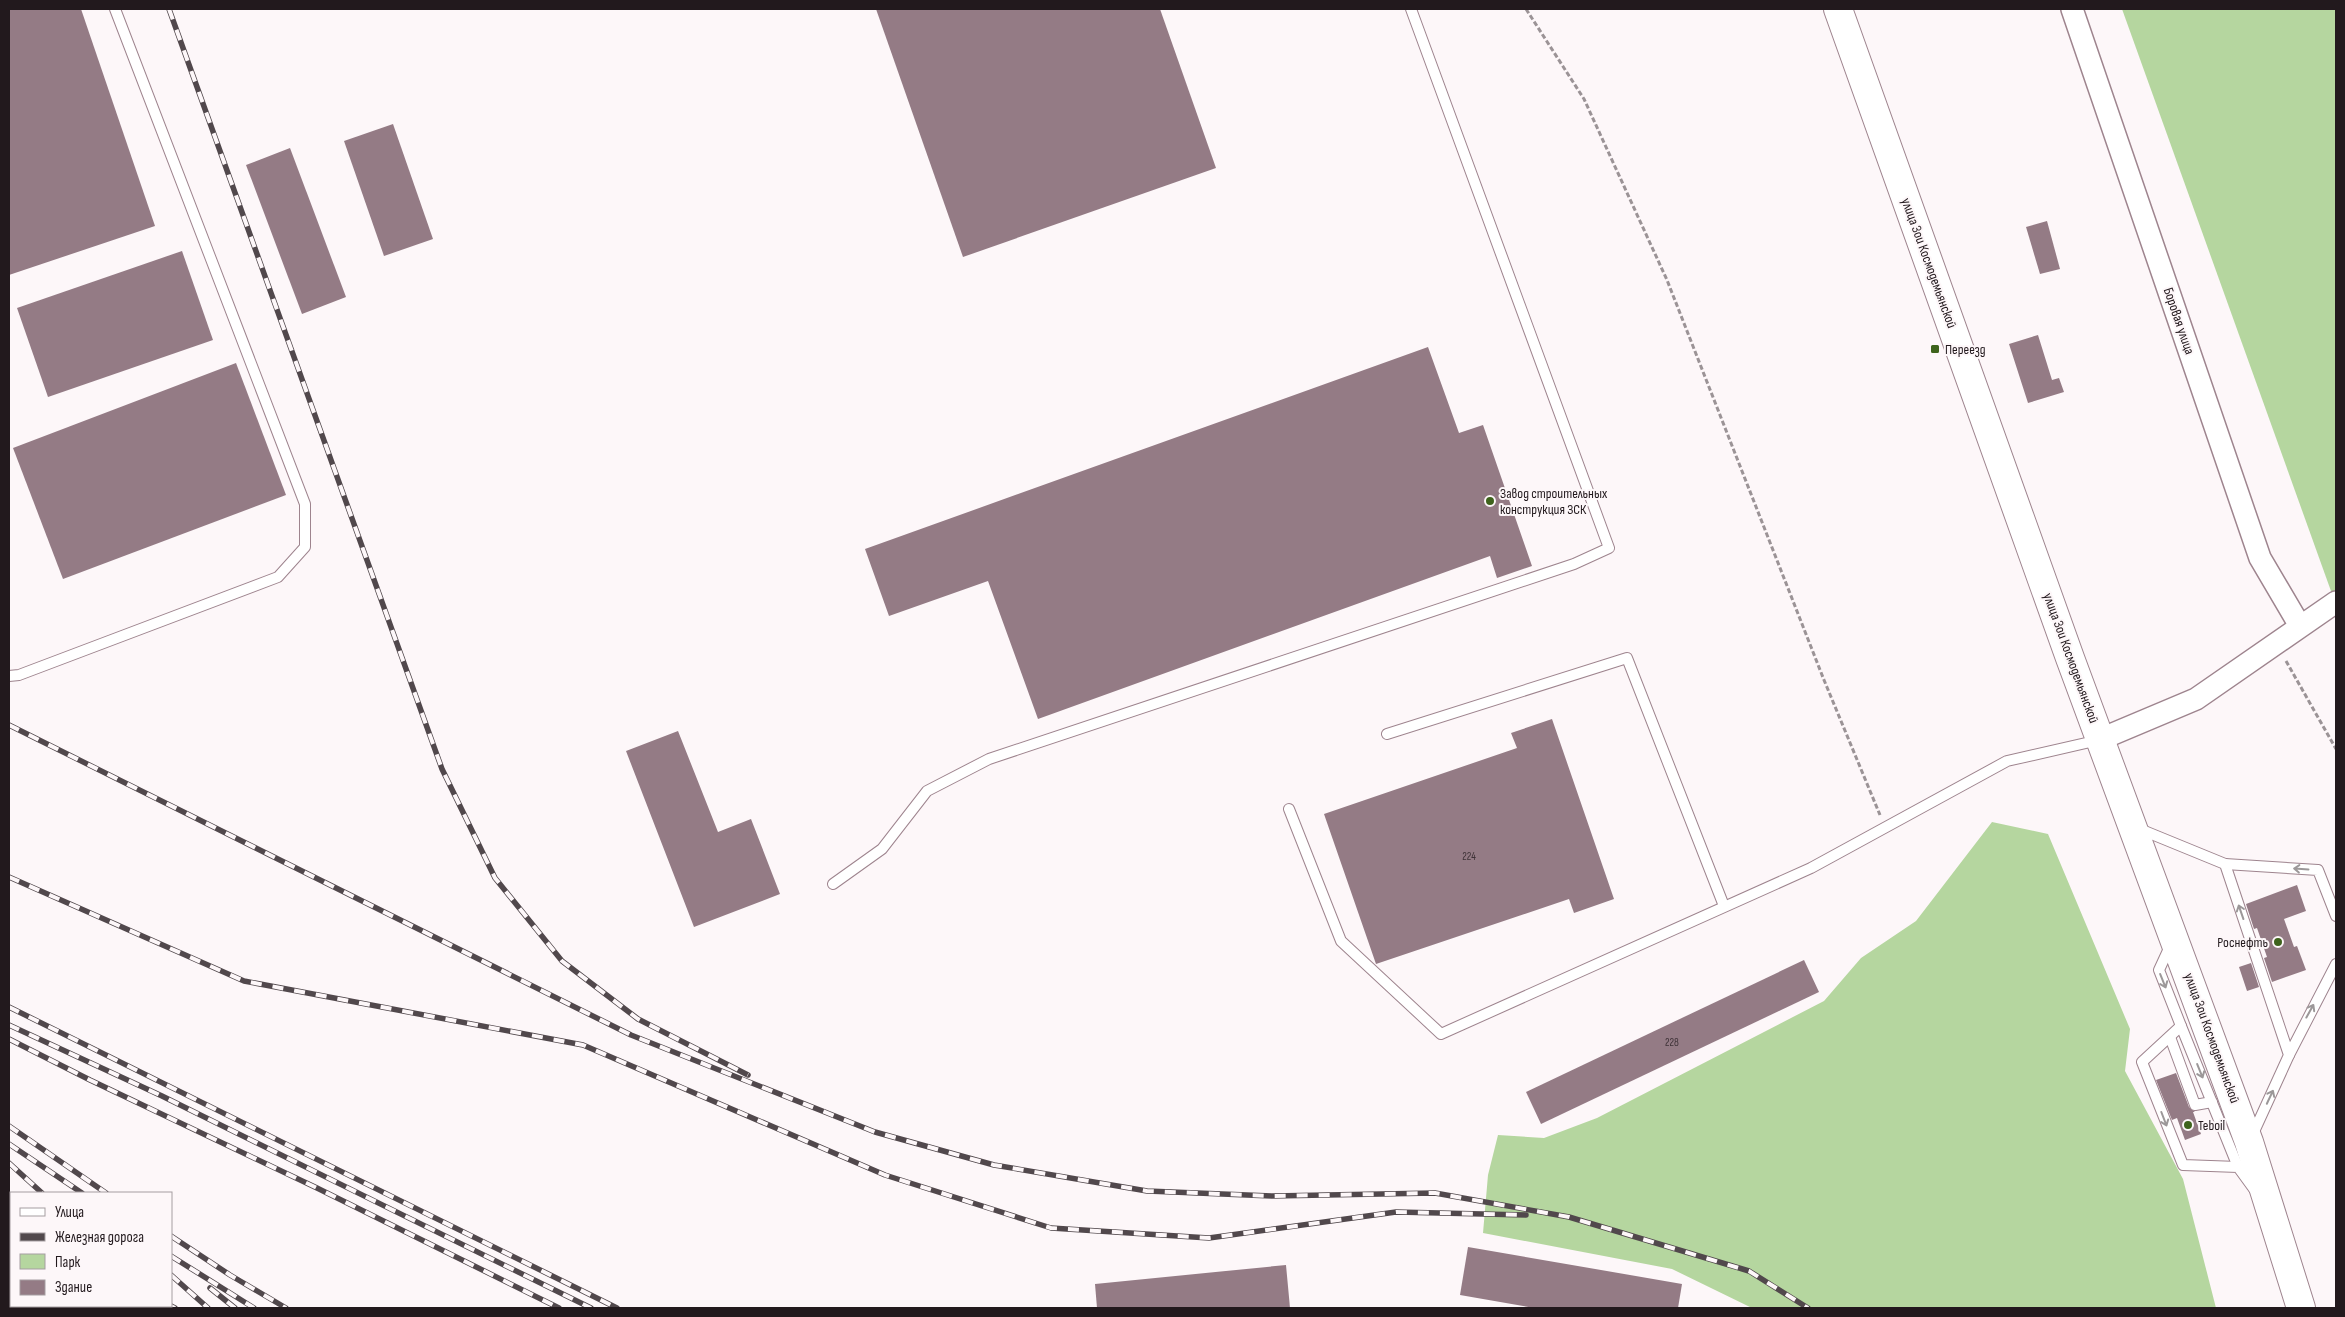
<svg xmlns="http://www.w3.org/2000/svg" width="2345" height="1317" viewBox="0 0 2345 1317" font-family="'Sofia Sans Condensed',sans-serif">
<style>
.green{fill:#b5d69f}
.building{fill:#947b85}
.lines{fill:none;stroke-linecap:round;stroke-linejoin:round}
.lane-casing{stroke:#9e848e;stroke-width:12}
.street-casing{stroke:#9e848e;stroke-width:24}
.secondary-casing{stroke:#9e848e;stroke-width:30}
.path{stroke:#9b9396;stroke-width:3;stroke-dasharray:5 2.5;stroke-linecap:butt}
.lane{stroke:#fff;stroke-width:10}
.street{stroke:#fff;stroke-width:21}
.secondary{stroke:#fff;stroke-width:28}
.rail-casing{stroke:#51484c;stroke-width:5.5}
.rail{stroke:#fdf7f9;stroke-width:4;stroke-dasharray:11;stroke-linecap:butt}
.oneway{stroke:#9c9899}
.poi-dot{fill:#3e631c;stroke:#fdf7f9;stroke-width:2}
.labels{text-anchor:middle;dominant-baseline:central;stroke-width:4;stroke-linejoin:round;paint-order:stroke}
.number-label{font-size:11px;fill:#3e3237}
.street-label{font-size:14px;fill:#22191d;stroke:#fdf7f9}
.poi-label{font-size:14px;fill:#22191d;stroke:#fdf7f9;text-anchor:start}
</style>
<rect width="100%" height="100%" fill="#fdf7f9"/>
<g class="green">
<polygon points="2122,9 2336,9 2336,605"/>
<polygon points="1992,822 2048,834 2130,1029 2125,1071 2183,1179 2216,1308 1752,1308 1672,1269 1483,1233 1488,1175 1498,1135 1544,1138 1597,1118 1824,1001 1861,958 1916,921"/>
</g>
<g class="building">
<polygon points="9,9 81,9 155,226 9,275"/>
<polygon points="876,9 1160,9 1216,168 963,257"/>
<polygon points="393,124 433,239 384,256 344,141"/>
<polygon points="290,148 346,297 302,314 246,165"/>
<polygon points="2047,221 2060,269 2040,274 2026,227"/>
<polygon points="182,251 213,340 48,397 17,308"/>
<polygon points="2038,335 2052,380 2059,378 2064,392 2028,403 2009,344"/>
<polygon points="1428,347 1459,433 1483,425 1532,566 1497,578 1490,556 1038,719 988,581 889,616 865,549"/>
<polygon points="236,363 286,495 63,579 13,448"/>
<polygon points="1552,719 1614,899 1574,913 1569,899 1376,964 1324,814 1517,748 1511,733"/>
<polygon points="678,731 718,832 751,819 780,894 694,927 626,751"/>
<polygon points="2297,885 2306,911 2284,919 2294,947 2297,946 2306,970 2272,982 2264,958 2267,957 2257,928 2254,929 2246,904"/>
<polygon points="1804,960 1819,992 1541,1124 1526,1092"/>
<polygon points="2251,963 2259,987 2247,991 2239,967"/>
<polygon points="2176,1073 2189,1107 2195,1112 2193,1112 2201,1134 2185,1140 2177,1118 2172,1120 2156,1080"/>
<polygon points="1468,1247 1682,1284 1678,1308 1534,1308 1460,1295"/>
<polygon points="1286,1265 1290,1308 1097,1308 1095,1284"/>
</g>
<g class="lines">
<g class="lane-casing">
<g id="lane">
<polyline points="9,676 19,675 278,577 305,547 305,504 115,9"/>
<polyline points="1387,734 1627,658 1724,906"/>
<polyline points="1289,809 1341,941 1441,1034 1811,868 2007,761 2099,740"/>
<polyline points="2137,828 2225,864 2289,1055 2252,1136"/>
<polyline points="2225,864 2318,870 2336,916"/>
<polyline points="833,884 882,849 927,791 989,759 1574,564 1609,548 1411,9"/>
<polyline points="2171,944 2159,970 2181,1026 2142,1062 2183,1165 2238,1167 2254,1189"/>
<polyline points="2181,1026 2238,1167"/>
<polyline points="2170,1037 2195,1105 2212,1102"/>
<polyline points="2289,1055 2336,964"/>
</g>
</g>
<g class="street-casing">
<g id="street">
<polyline points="2072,9 2260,558 2300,626"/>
<polyline points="2101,739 2196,699 2336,602"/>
</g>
</g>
<g class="secondary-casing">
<polyline id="secondary" points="1838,9 2070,658 2249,1142 2301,1308"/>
</g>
<g class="path">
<polyline points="1526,9 1584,99 1667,280 1824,680 1880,815"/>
<polyline points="2286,661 2336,749"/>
</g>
<use href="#lane" class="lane"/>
<use href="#street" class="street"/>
<use href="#secondary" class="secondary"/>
<g class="rail-casing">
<g id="rail">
<polyline points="169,9 442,769 495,878 562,961 638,1019 748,1075"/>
<polyline points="9,725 631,1035 875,1132 994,1165 1147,1191 1272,1196 1435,1193 1569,1217 1749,1271 1808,1308"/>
<polyline points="9,877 244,981 583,1045 885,1175 1051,1228 1209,1238 1396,1212 1526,1215"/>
<polyline points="9,1007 617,1308"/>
<polyline points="9,1025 162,1096 591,1308"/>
<polyline points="9,1039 90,1080 317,1188 559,1308"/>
<polyline points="9,1126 106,1193"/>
<polyline points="9,1144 82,1193"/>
<polyline points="9,1163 42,1193"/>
<polyline points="171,1236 230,1275 286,1308"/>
<polyline points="171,1256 254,1308"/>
<polyline points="171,1275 208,1308"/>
<polyline points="210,1288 235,1308"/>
<polyline points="152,1306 155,1308"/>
<polyline points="171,1306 175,1308"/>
</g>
</g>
<use href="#rail" class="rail"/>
</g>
<defs><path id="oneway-shaft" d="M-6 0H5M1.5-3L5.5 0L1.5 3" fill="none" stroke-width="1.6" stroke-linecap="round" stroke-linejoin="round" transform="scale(1.25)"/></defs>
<g class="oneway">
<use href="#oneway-shaft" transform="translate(2301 869) rotate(-176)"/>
<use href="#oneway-shaft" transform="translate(2241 912) rotate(-109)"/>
<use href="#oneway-shaft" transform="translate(2163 981) rotate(68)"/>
<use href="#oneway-shaft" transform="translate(2310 1011) rotate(-61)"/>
<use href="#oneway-shaft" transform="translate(2200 1071) rotate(68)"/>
<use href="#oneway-shaft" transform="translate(2270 1097) rotate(-65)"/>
<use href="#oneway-shaft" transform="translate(2164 1119) rotate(69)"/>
</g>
<g class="poi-dot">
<rect x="1930" y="344" width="10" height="10" rx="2.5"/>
<circle cx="1490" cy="501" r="5"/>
<circle cx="2278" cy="942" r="5"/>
<circle cx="2188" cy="1125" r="5"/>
</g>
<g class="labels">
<g class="number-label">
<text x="1469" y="856">224</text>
<text x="1672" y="1042">228</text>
</g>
<g class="street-label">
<text transform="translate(1929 263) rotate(70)">улица Зои Космодемьянской</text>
<text transform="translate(2179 321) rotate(71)">Боровая улица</text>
<text transform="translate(2071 658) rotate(70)">улица Зои Космодемьянской</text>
<text transform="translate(2212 1038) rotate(70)">улица Зои Космодемьянской</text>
</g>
<g class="poi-label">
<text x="1945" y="349">Переезд</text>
<text x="1500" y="493">Завод строительных<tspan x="1500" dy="16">конструкция ЗСК</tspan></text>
<text x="2268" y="942" text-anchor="end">Роснефть</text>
<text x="2198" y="1125">Teboil</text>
</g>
</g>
<rect width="2345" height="1317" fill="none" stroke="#22191d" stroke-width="20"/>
<rect x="10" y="1192" width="162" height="115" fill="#fdf7f9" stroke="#a59ea1"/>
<rect x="20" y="1208" width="25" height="8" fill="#ffffff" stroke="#a59ea1"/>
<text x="55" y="1217" font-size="15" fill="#22191d">Улица</text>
<rect x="20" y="1233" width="25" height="8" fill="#51484c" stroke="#a59ea1"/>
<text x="55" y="1242" font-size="15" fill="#22191d">Железная дорога</text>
<rect x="20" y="1254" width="25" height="15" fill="#b5d69f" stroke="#a59ea1"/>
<text x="55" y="1267" font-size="15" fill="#22191d">Парк</text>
<rect x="20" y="1280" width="25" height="15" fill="#947b85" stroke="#a59ea1"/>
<text x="55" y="1292" font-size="15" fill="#22191d">Здание</text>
</svg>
